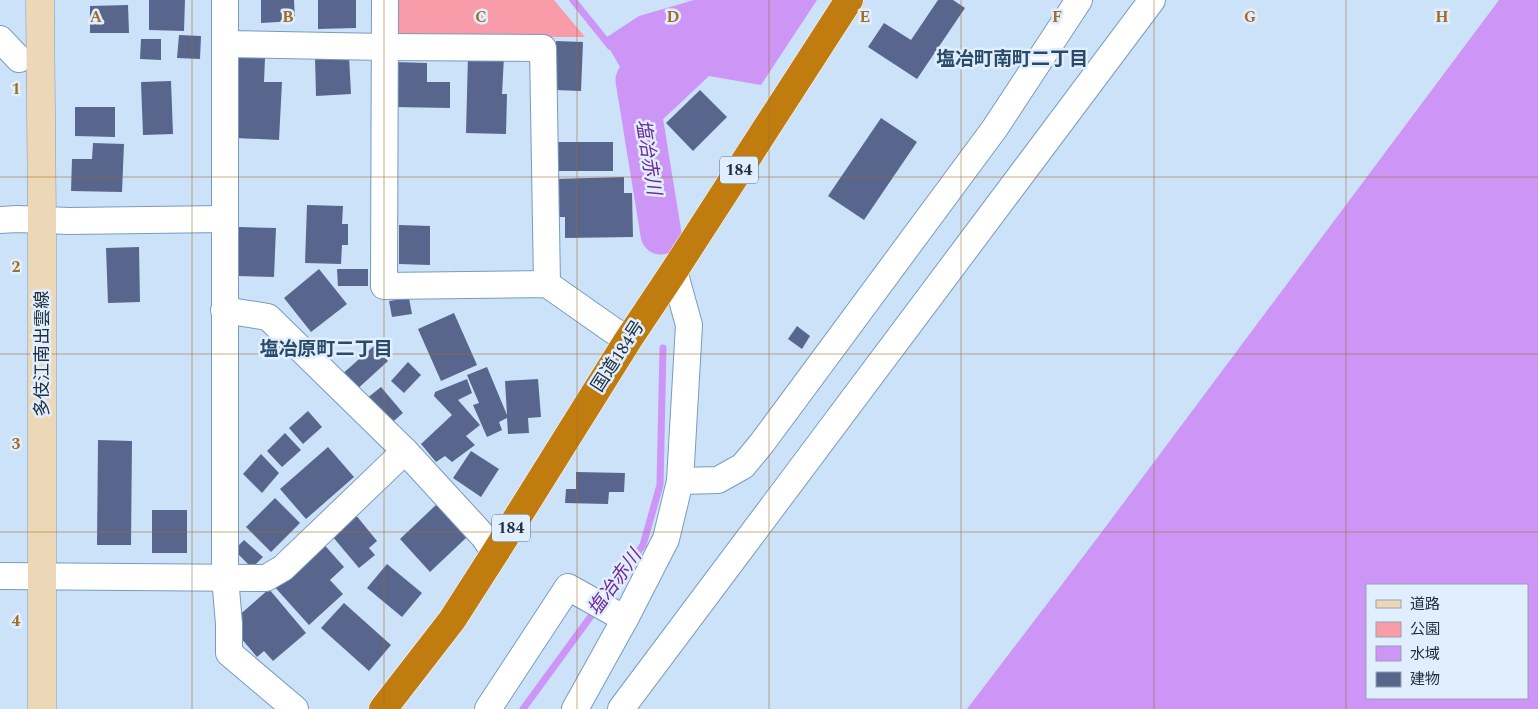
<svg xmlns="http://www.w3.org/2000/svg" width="1538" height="709" viewBox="0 0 1538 709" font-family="Spectral,'Noto Sans JP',serif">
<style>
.green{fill:#f99caa}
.water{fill:#cd95f6;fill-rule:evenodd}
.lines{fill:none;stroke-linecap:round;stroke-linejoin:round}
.stream{stroke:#cd95f6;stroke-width:7}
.river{stroke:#cd95f6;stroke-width:41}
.building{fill:#58668d}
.street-casing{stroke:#799bbf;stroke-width:28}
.secondary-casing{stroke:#799bbf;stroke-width:29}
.highway-casing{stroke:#fff;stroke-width:29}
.street{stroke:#fff;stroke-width:26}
.secondary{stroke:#ecd8b7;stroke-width:28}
.highway{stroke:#c17c10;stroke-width:28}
.grid{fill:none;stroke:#a16c25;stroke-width:1;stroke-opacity:0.55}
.labels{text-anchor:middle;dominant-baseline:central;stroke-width:5;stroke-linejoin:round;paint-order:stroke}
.shield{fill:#e0eefe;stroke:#5b6978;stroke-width:1}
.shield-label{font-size:16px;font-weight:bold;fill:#22303e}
.street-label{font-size:18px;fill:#22303e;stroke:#e0eefe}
.neighbourhood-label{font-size:19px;font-weight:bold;fill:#2a4a69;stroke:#e0eefe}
.water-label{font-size:19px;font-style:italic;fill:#702999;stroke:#e0eefe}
.grid-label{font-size:16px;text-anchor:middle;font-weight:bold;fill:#a16c25;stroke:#e0eefe;stroke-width:5;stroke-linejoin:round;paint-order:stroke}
</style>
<rect width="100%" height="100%" fill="#cce2f9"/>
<polygon class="green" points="393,0 554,0 585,37 401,37 394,29"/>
<g class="water">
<polygon points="694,0 817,0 761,85 709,76 659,123 635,133 624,74 604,39 639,16"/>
<path d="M1499 0H1538V709H967L1098 537ZM1527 585V698H1367V585Z"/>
</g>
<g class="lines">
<g class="stream">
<polyline points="573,0 610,46"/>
<polyline points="523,709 643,545 660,485 663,348"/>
</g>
<polyline class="river" points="636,80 661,234"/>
</g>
<g class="building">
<polygon points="149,0 185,0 184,31 149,30"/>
<polygon points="261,0 294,0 295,21 261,23"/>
<polygon points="318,0 356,0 356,28 318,29"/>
<polygon points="938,0 953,0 965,8 917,79 868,47 884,23 911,40"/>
<polygon points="128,5 129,33 90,33 90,6"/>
<polygon points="179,35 201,36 200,59 177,58"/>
<polygon points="141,39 161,39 161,60 140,59"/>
<polygon points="556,41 583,42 581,91 555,90"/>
<polygon points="468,55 504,56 502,94 507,94 506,134 466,133"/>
<polygon points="349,56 351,94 316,96 315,57"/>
<polygon points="239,57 265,58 264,82 282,82 279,140 235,138"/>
<polygon points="394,62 427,63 427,82 450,82 450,108 394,107"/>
<polygon points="171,81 173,134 143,135 141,82"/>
<polygon points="700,90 727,117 693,151 666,123"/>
<polygon points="75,107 115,107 115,137 75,136"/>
<polygon points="881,118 917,142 864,220 828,196"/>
<rect x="555" y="142" width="58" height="29"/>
<polygon points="93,143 124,144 122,192 71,191 72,159 92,159"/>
<polygon points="624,177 624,193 632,193 633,237 565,238 565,217 555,217 554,179"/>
<polygon points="307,205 343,206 342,224 348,224 348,245 342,245 341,264 305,263"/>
<polygon points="399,225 430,226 430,265 399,264"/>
<polygon points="239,227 276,228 274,277 237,276"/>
<polygon points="139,247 140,302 108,303 106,248"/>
<polygon points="319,269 347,304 311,332 284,298"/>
<polygon points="337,269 368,269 368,286 338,286"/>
<polygon points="409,298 412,314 392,317 389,301"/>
<polygon points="454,313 477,365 441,381 418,329"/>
<polygon points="797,326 810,336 802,349 788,339"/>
<polygon points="375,345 388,361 354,392 340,376"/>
<polygon points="408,362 421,375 404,393 391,381"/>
<polygon points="487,367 507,415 505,381 538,379 541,417 528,418 529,433 508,434 507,418 499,422 502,430 487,437 473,405 479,403 467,375"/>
<polygon points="467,379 472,393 458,400 480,425 466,436 475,445 452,462 445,456 436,462 421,444 452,415 434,396 435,392"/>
<polygon points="381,387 403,413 389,425 366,399"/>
<polygon points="308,411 322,427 303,444 289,428"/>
<polygon points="285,433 301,450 282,467 267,451"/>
<polygon points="98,440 132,441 131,545 97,545"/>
<polygon points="328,447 354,477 306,519 280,489"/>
<polygon points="471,451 499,469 481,497 453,478"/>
<polygon points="261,454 279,473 262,493 243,474"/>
<polygon points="576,472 625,473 624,492 609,492 608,504 565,503 566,489 576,489"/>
<polygon points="275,498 300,523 271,552 246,527"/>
<polygon points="437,504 467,537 430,572 400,539"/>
<polygon points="351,509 377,541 369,548 375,555 359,568 327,530"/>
<rect x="152" y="510" width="35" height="43"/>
<polygon points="244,540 263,557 252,568 234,550"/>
<polygon points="320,540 344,567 330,580 343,594 309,625 272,584"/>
<polygon points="387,564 422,593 402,617 367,588"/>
<polygon points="269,589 306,633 273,661 264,651 257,657 229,624"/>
<polygon points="344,603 391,645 369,671 321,628"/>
</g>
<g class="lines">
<g class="street-casing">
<g id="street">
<polyline points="225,0 225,577 229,624 229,653 295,709"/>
<polyline points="385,0 384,286 547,284 611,329 628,340"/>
<polyline points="0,39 19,59"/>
<polyline points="225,44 385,47 543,48 547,284"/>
<polyline points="0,220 17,219 69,221 224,219"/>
<polyline points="224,310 268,317 405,451 484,537 495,553"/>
<polyline points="680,481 718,480 743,466 762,443 995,128 1079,0"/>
<polyline points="0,576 266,578 283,568 405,451"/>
<polyline points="488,709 568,587 625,619"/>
<polyline points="575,709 625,619 666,539 680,481 689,325 674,271"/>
<polyline points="621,709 1152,0"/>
</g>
</g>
<g class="secondary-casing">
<polyline id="secondary" points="40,0 42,220 42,709"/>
</g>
<g class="highway-casing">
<polyline id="highway" points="383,709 452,620 495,553 628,340 674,271 849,0"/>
</g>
<use href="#street" class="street"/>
<use href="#secondary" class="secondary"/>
<use href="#highway" class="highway"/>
</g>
<path class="grid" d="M192 0V709M384 0V709M577 0V709M769 0V709M961 0V709M1154 0V709M1346 0V709M0 177H1538M0 354H1538M0 532H1538"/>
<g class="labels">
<g class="shield">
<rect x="720" y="156.5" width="38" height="27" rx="4"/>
<rect x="492" y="514.5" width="38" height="27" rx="4"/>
</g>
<g class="shield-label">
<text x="739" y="170">184</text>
<text x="511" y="528">184</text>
</g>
<g class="street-label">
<text transform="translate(42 354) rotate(-90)">多伎江南出雲線</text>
<text transform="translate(618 356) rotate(-57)">国道184号</text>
</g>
<g class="neighbourhood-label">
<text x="1012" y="59">塩冶町南町二丁目</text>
<text x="326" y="349">塩冶原町二丁目</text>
</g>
<g class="water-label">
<text transform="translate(648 157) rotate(81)">塩冶赤川</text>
<text transform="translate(615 583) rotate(-54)">塩冶赤川</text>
</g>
</g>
<g class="grid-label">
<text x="96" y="22">A</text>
<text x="288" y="22">B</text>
<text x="481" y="22">C</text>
<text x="673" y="22">D</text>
<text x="865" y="22">E</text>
<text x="1057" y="22">F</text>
<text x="1250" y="22">G</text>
<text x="1442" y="22">H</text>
<text x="16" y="94">1</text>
<text x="16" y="272">2</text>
<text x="16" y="449">3</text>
<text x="16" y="626">4</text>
</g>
<rect x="1366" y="584" width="162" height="115" fill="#e0eefe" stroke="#94a2b1"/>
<rect x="1376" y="600" width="25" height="8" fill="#ecd8b7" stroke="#94a2b1"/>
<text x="1410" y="609" font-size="15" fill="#22303e">道路</text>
<rect x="1376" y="622" width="25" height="15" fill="#f99caa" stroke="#94a2b1"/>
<text x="1410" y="634" font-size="15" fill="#22303e">公園</text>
<rect x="1376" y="646" width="25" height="15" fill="#cd95f6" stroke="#94a2b1"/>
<text x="1410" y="659" font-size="15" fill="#22303e">水域</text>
<rect x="1376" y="672" width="25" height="15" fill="#58668d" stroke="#94a2b1"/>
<text x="1410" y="684" font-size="15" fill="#22303e">建物</text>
</svg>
